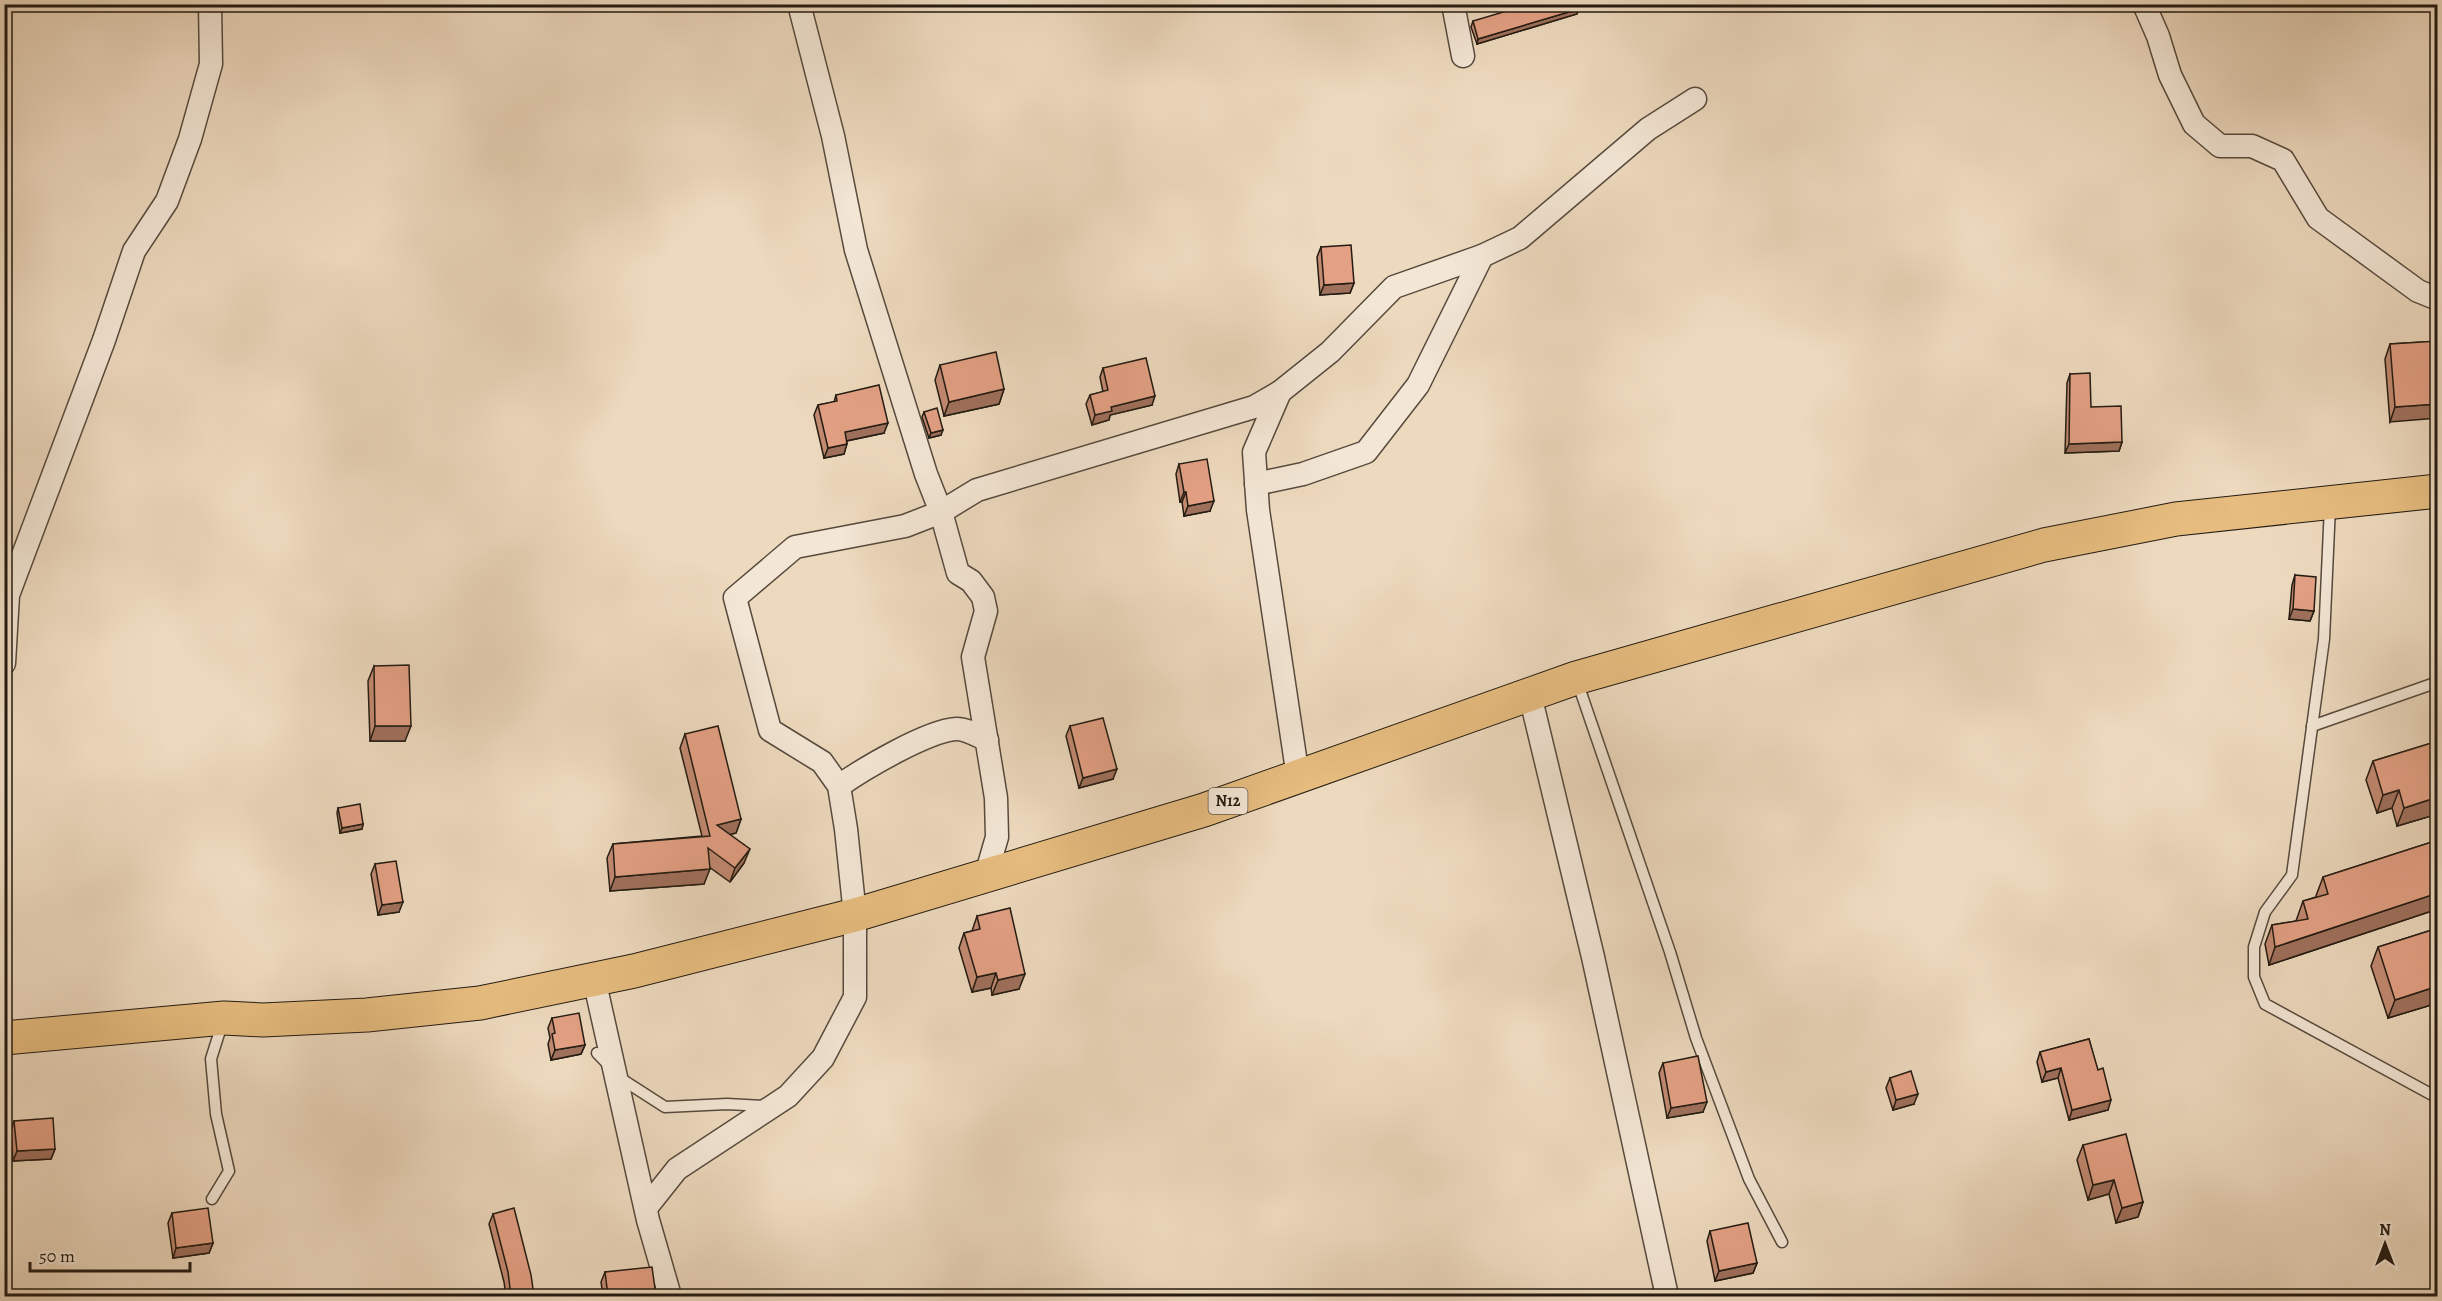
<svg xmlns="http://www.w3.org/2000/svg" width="2442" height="1301" viewBox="0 0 2442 1301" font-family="Alegreya,serif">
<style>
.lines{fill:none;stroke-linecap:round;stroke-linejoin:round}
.service-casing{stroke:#564a3d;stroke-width:13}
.minor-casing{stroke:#564a3d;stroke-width:25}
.primary-casing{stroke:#231b12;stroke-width:35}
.service{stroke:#f3e6d5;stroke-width:10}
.minor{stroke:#f3e6d5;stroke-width:22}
.primary{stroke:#e6bc7f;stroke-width:33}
.wall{fill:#c38a72;stroke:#231b12;stroke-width:1.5}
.shaded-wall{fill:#9f705c;stroke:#231b12;stroke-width:1.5}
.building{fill:#e3a084;stroke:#231b12;stroke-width:1.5}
.labels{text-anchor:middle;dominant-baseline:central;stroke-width:4.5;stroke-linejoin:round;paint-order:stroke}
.shield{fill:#f3e6d5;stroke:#61584c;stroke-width:1.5}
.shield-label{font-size:16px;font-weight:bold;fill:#231b12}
</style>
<rect width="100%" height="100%" fill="#edd9be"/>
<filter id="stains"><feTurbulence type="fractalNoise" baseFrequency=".00333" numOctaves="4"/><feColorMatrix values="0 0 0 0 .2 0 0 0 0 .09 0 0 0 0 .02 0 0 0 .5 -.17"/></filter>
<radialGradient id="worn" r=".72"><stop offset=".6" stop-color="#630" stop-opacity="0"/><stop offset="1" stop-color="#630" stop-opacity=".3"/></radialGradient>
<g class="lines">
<g class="service-casing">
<g id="service">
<polyline points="2330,506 2324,639 2292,875 2265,912 2254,947 2254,977 2265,1004 2438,1098"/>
<polyline points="1577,681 1670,952 1696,1038 1749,1179 1782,1242"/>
<polyline points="2312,726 2438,682"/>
<polyline points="597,1053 623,1080 665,1107 727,1104 766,1106"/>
<polyline points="212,1199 229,1171 216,1114 211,1059 223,1021"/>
</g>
</g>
<g class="minor-casing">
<g id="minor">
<polyline points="799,4 833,136 856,250 926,474 941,512 958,573 971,581 983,597 986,611 973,657 996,798 997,837 986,875"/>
<polyline points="1453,4 1463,56"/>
<polyline points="2144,4 2158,36 2170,75 2194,124 2220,146 2252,146 2283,160 2318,218 2418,291 2438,299"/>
<polyline points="1256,484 1303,474 1366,452 1418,385 1482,256 1520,238 1648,129 1695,99"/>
<polyline points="4,663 8,595 104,340 134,251 167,201 190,139 211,64 210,4"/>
<polyline points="1530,695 1593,957 1667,1296"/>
<polyline points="1298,777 1258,510 1254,452 1280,392 1330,352 1394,287 1482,256"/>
<path d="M839 786C863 769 927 731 956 729 965 728 978 736 987 740"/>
<polyline points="594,979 648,1220 670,1296"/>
<polyline points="646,1208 677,1169 788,1096 823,1058 855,997 855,915 846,829 839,786 822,762 770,730 735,598 795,547 905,526 941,512 977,490 1254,407 1280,392"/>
</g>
</g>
<g class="primary-casing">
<polyline id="primary" points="4,1038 224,1018 263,1020 367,1015 480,1003 634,971 855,915 1204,810 1576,678 2044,545 2176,519 2438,491"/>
</g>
<use href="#service" class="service"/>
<use href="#minor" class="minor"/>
<use href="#primary" class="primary"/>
</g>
<g class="wall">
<polygon points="1579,9 1577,14 1477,44 1471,27 1473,21"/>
<polygon points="1321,247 1354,283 1350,293 1320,295 1317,257"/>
<polygon points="2438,341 2390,422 2385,359 2390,344"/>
<polygon points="940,365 1004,389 999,404 944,416 935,380"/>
<polygon points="1103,368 1152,405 1110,415 1109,420 1092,425 1086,404 1090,395 1103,392 1100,377"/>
<polygon points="2070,374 2091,407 2122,442 2119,451 2065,453 2067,383"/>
<polygon points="836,395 884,433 847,441 844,454 824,458 814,415 818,405 834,402"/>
<polygon points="924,412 941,435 929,438 922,417"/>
<polygon points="1179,464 1210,511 1184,516 1182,502 1180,502 1176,474"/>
<polygon points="2295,575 2314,611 2310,621 2289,619 2292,585"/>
<polygon points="374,666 405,741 370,741 368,681"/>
<polygon points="1070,726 1113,779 1079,788 1066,736"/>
<polygon points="685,734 741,819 736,833 730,834 744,863 730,882 709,867 704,884 610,891 607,858 613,844 702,836 680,748"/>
<polygon points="2438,741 2438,814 2397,826 2392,808 2377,813 2366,780 2373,761"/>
<polygon points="338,808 363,824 362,829 340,833 337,813"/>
<polygon points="2438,840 2438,909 2269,965 2265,944 2272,925 2296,921 2303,901 2316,897 2316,896 2323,877"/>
<polygon points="375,864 399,912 378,915 371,874"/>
<polygon points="977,916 1019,989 992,995 991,988 972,992 959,948 964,933 972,931"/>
<polygon points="2438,928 2438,1003 2388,1018 2371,966 2378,947"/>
<polygon points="552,1018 585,1045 581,1054 551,1060 548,1044 550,1038 548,1028"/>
<polygon points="2089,1039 2108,1110 2069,1120 2058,1078 2042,1082 2037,1062 2040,1052"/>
<polygon points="1663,1063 1703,1112 1667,1118 1659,1073"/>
<polygon points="1890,1078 1914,1104 1893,1110 1886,1088"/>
<polygon points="14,1121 55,1149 51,1159 13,1161 11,1131"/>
<polygon points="2083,1145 2143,1202 2138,1217 2116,1223 2109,1194 2088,1200 2077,1160"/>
<polygon points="172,1213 213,1243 209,1253 173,1258 168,1223"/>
<polygon points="493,1214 534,1296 506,1296 504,1282 489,1224"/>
<polygon points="1710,1231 1757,1263 1753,1273 1715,1281 1707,1241"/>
<polygon points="605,1272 656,1296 603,1296 601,1282"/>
</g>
<g class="shaded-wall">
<polygon points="1579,9 1577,14 1477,44 1478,39"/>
<polygon points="1354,283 1350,293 1320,295 1324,285"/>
<polygon points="1004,389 999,404 944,416 949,402"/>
<polygon points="1155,396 1152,405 1110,415 1109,420 1092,425 1095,415 1111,407"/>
<polygon points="2438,404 2438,418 2390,422 2395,407"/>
<polygon points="888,423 884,433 841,442 845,432"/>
<polygon points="943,430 941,435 929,438 931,433"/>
<polygon points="2122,442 2119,451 2065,453 2069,444"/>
<polygon points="847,444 844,454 824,458 828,448"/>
<polygon points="1184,492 1186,492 1182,502 1180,502"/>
<polygon points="1214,501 1210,511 1184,516 1188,506"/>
<polygon points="2293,609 2314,611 2310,621 2289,619"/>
<polygon points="375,726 411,726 405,741 370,741"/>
<polygon points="1117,769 1113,779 1079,788 1083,778"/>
<polygon points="2399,790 2392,808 2377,813 2383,795"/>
<polygon points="2438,797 2438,814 2397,826 2404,808"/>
<polygon points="741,819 736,833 711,839 717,825"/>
<polygon points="363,824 362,829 340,833 342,828"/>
<polygon points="750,849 744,863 730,882 735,868"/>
<polygon points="710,869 704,884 610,891 615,877"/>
<polygon points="2438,893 2438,909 2269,965 2275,947"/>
<polygon points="403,902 399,912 378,915 382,905"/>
<polygon points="996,973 991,988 972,992 977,977"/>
<polygon points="1025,974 1019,989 992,995 998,980"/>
<polygon points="2438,986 2438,1003 2388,1018 2395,1000"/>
<polygon points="585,1045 581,1054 551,1060 555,1050"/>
<polygon points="2061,1068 2058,1078 2042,1082 2046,1072"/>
<polygon points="1918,1094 1914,1104 1893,1110 1896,1100"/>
<polygon points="2111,1100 2108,1110 2069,1120 2072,1110"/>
<polygon points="1707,1102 1703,1112 1667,1118 1671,1108"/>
<polygon points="55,1149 51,1159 13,1161 17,1151"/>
<polygon points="2114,1180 2109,1194 2088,1200 2093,1185"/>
<polygon points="2143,1202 2138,1217 2116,1223 2122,1208"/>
<polygon points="213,1243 209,1253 173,1258 176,1248"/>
<polygon points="1757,1263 1753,1273 1715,1281 1719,1271"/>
</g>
<g class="building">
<polygon points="1530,4 1578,4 1579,9 1478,39 1473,21"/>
<polygon points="1351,245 1354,283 1324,285 1321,247"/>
<polygon points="2438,341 2438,404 2395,407 2390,344"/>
<polygon points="996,352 1004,389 949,402 940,365"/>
<polygon points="1146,358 1155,396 1111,407 1112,411 1095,415 1090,395 1108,390 1103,368"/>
<polygon points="2090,373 2091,407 2121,406 2122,442 2069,444 2070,374"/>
<polygon points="879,385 888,423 845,432 847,444 828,448 818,405 837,401 836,395"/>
<polygon points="937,408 943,430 931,433 924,412"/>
<polygon points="1207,459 1214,501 1188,506 1186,492 1184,492 1179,464"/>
<polygon points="2295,575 2316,577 2314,611 2293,609"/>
<polygon points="409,665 411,726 375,726 374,666"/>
<polygon points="1103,718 1117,769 1083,778 1070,726"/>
<polygon points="718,726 741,819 717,825 750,849 735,868 708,848 710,869 615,877 613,844 710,836 685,734"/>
<polygon points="2438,741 2438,797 2404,808 2399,790 2383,795 2373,761"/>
<polygon points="360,804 363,824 342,828 338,808"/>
<polygon points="2438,840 2438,893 2275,947 2272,925 2308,919 2303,901 2328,894 2323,877"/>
<polygon points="396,861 403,902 382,905 375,864"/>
<polygon points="1010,908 1025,974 998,980 996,973 977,977 964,933 980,929 977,916"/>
<polygon points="2438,928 2438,986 2395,1000 2378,947"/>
<polygon points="579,1013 585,1045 555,1050 552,1034 555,1033 552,1018"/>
<polygon points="2089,1039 2098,1070 2103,1068 2111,1100 2072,1110 2061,1068 2046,1072 2040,1052"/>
<polygon points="1698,1056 1707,1102 1671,1108 1663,1063"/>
<polygon points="1911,1071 1918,1094 1896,1100 1890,1078"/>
<polygon points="53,1118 55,1149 17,1151 14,1121"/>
<polygon points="2126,1134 2143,1202 2122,1208 2114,1180 2093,1185 2083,1145"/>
<polygon points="208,1208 213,1243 176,1248 172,1213"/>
<polygon points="514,1208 531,1275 534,1296 511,1296 508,1272 493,1214"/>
<polygon points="1748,1223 1757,1263 1719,1271 1710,1231"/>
<polygon points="652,1267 656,1296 608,1296 605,1272"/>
</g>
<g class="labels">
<rect class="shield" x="1208.5" y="788" width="39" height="26" rx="4.5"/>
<g class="shield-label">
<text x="1228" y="801">N12</text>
</g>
</g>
<rect width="2442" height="1301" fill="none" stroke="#edd9be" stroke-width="24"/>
<rect x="6" y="6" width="2430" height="1289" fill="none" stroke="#231b12" stroke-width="3"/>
<rect x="12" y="12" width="2418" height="1277" fill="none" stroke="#231b12" stroke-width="1.5"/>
<g transform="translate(2385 1244)" stroke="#f3e6d5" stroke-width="4.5" paint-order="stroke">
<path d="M0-4.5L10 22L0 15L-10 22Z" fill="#231b12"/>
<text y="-9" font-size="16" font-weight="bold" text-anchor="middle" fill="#231b12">N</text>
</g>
<path d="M30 1262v9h160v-9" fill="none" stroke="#231b12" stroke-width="3"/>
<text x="39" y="1262" font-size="18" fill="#231b12" stroke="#f3e6d5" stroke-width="4.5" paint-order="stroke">50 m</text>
<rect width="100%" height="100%" filter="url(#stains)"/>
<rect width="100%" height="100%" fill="url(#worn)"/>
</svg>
